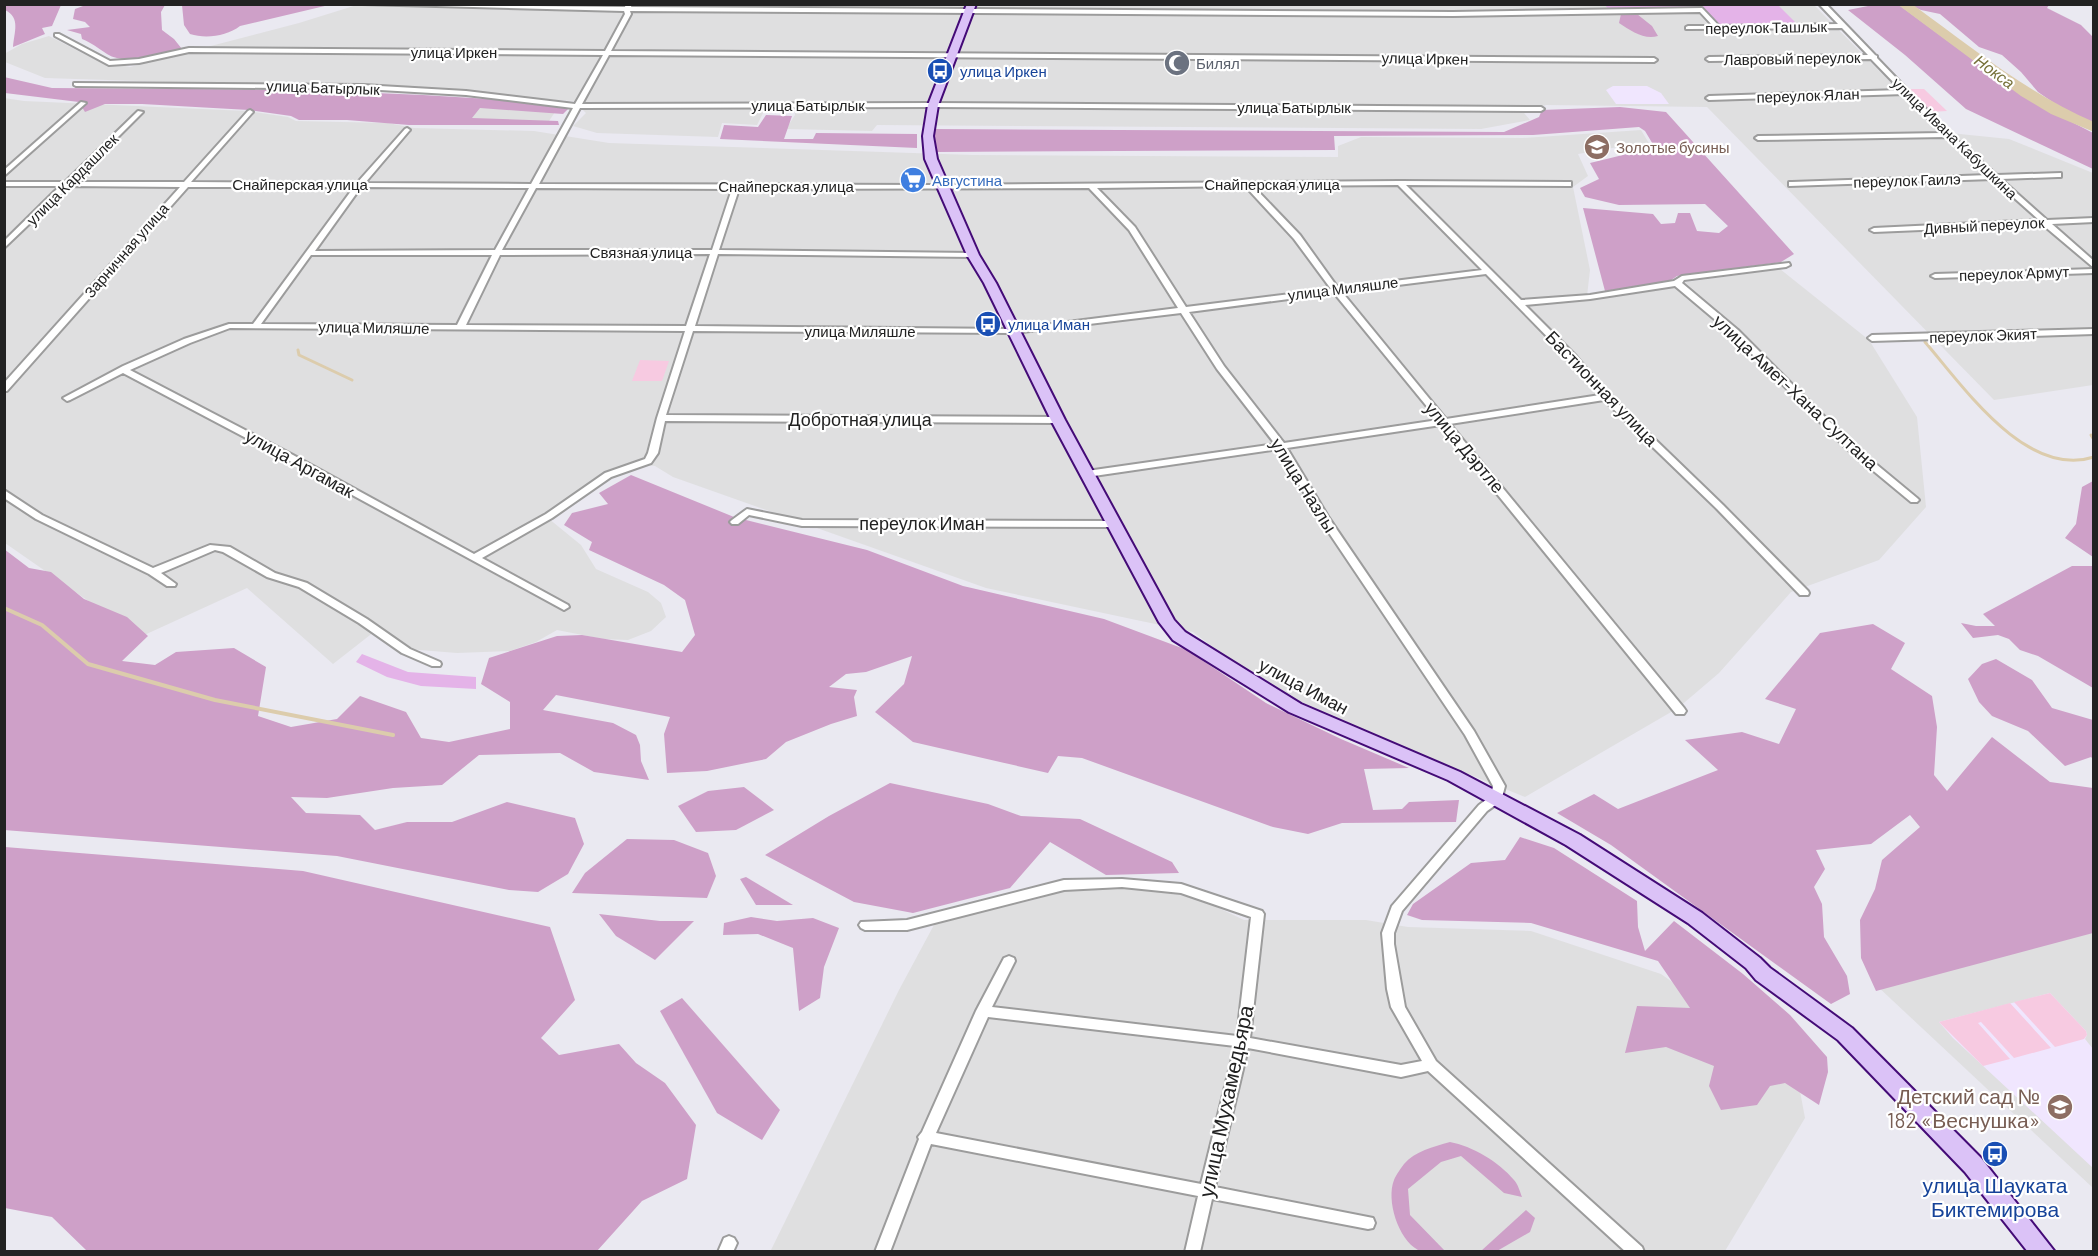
<svg xmlns="http://www.w3.org/2000/svg" width="2098" height="1256" viewBox="0 0 2098 1256" font-family="Barlow,sans-serif">
<style>
.residential{fill:#dfdfe0}
.education{fill:#f0e6fe}
.grass{fill:#e4b3e8}
.forest{fill:#cea0c8}
.park{fill:#f7cae1}
.lines{fill:none;stroke-linecap:round;stroke-linejoin:round}
.stream-far1{stroke:#dcccac;stroke-width:3}
.stream{stroke:#dcccac;stroke-width:4}
.river{fill:#dcccac;fill-rule:evenodd}
.street-casing{stroke:#9c9c9c;stroke-width:4}
.secondary-casing{stroke:#440b77;stroke-width:4}
.street{fill:#fff;fill-rule:evenodd}
.secondary{fill:#dbc2f7;fill-rule:evenodd}
.labels{text-anchor:middle;dominant-baseline:central;stroke-width:4.5;stroke-linejoin:round;paint-order:stroke}
.far-street-label{font-size:15px;fill:#222;stroke:#fff}
.far-worship-label{font-size:15px;fill:#5b616d;stroke:#fff;text-anchor:start}
.far-transit-label{font-size:15px;fill:#164399;stroke:#fff;text-anchor:start}
.far-education-label{font-size:15px;fill:#785e54;stroke:#fff;text-anchor:start}
.far-shop-label{font-size:15px;fill:#366cbe;stroke:#fff;text-anchor:start}
.far-water-label{font-size:16px;font-style:italic;fill:#77723b;stroke:#fff}
.street-label{font-size:18px;fill:#222;stroke:#fff}
.near-education-label{font-size:21px;fill:#785e54;stroke:#fff;text-anchor:end}
.near-street-label{font-size:21px;fill:#222;stroke:#fff}
.near-transit-label{font-size:21px;fill:#164399;stroke:#fff}
</style>
<rect width="100%" height="100%" fill="#eae9f1"/>
<g class="residential">
<polygon points="360,4 1814,5 1940,132 2009,139 2093,173 2093,385 1994,400 1707,107 1546,105 1524,113 1530,120 1481,129 877,125 872,131 786,129 795,115 794,103 768,103 757,125 722,123 718,137 597,133 573,126 586,113 574,101 331,87 45,78 5,62 4,54 22,44 49,36 96,60 130,67 299,23"/>
<polygon points="4,98 24,101 247,111 288,117 296,121 388,123 414,128 534,131 609,143 973,155 1338,157 1338,146 1361,137 1523,138 1641,130 1650,145 1618,147 1578,154 1588,176 1573,187 1590,270 1587,296 1780,269 1869,340 1917,417 1926,507 1879,560 1791,592 1719,673 1678,708 1525,797 1335,720 1246,672 1193,632 986,588 673,477 655,466 628,463 543,514 581,545 596,569 648,592 661,603 666,617 651,631 628,640 603,639 557,630 536,642 510,651 457,653 407,649 379,628 333,664 247,588 140,637 5,543"/>
<polygon points="479,106 557,109 549,121 466,122"/>
<polygon points="1124,886 1171,893 1204,901 1244,920 1366,920 1408,927 1531,931 1661,974 1796,1070 1805,1118 1725,1251 770,1252 899,990 935,923 1033,900 1063,890"/>
<polygon points="2093,929 2093,1188 1876,985"/>
</g>
<g class="education">
<polygon points="1613,86 1647,86 1661,93 1669,104 1616,104 1606,90"/>
<polygon points="2050,993 2086,1031 2087,1035 2085,1039 2093,1049 2093,1168 1953,1038 1939,1022"/>
</g>
<g class="grass">
<polygon points="1605,5 1778,5 1797,24 1719,25 1703,9 1610,11"/>
<polygon points="362,654 408,672 476,677 476,689 421,686 387,677 356,662"/>
</g>
<g class="forest">
<path d="M5 4H61V5L52 26 42 28 45 34 13 47C14 32 21 18 5 10V12Z"/>
<path d="M81 5H165L161 12 162 30 174 39 182 49C161 54 126 66 107 54 98 48 92 43 82 39L81 34 67 30 90 27 85 22 73 19 75 9 83 6Z"/>
<path d="M182 5V4L329 5 240 26C227 36 206 39 190 34L184 25Z"/>
<polygon points="1873,5 1899,5 2024,97 2093,133 2093,169 1966,109 1905,55 1848,10"/>
<polygon points="1910,5 2049,5 2047,8 2081,25 2093,37 2093,130 2038,92 2021,72 2002,55 1979,47 1940,14 1921,10"/>
<path d="M1621 14H1637L1652 26 1658 36C1644 40 1631 31 1619 23Z"/>
<polygon points="4,77 52,88 305,90 423,95 505,100 569,108 563,114 480,108 472,118 558,121 559,125 409,125 347,120 299,120 291,116 249,110 142,104 105,104 85,112 79,102 5,93"/>
<polygon points="1620,107 1666,112 1794,254 1781,262 1677,276 1670,281 1605,291 1583,208 1653,214 1661,224 1675,223 1678,213 1690,213 1697,231 1719,233 1728,226 1705,204 1619,205 1585,197 1580,188 1599,179 1590,163 1627,154 1626,150 1654,146 1645,131 1639,127 1533,135 1334,136 1335,150 935,152 932,129 1504,132 1539,117 1542,110"/>
<polygon points="766,115 792,116 784,139 813,139 816,133 917,134 917,148 720,139 724,125 758,127"/>
<polygon points="631,475 734,517 867,550 963,586 1104,619 1187,650 1266,703 1341,739 1409,768 1364,769 1373,810 1402,809 1409,802 1459,800 1456,822 1342,823 1308,834 1273,827 1082,758 1058,756 1048,773 913,742 875,712 904,684 912,656 866,672 846,674 829,687 857,690 854,697 857,716 831,724 786,742 766,759 707,771 667,773 664,734 670,717 556,695 543,710 613,723 636,735 640,745 641,761 649,780 594,772 560,753 479,755 442,785 393,788 327,798 291,797 306,813 360,815 375,830 407,822 452,822 507,802 575,818 584,844 568,874 538,892 509,890 337,856 4,830 4,549 29,568 51,572 84,599 127,617 148,636 122,661 155,665 176,652 234,648 266,667 258,716 291,727 337,719 360,696 406,712 421,738 449,742 510,729 510,702 481,684 489,658 557,636 582,635 682,652 695,635 685,600 664,585 589,550 592,542 564,525 572,513 608,504 599,493"/>
<polygon points="2093,481 2093,557 2065,538 2076,524 2082,487"/>
<polygon points="2072,566 2093,566 2093,688 2038,656 2020,650 2009,639 1998,635 1973,638 1961,623 1976,626 1995,626 1983,614"/>
<polygon points="1873,624 1905,643 1891,669 1932,696 1937,727 1934,775 1947,791 1992,737 2050,782 2093,788 2093,933 1876,991 1861,958 1860,920 1875,889 1882,860 1920,827 1910,815 1871,844 1816,850 1825,869 1814,887 1822,904 1824,937 1847,976 1850,994 1831,1004 1611,845 1557,813 1594,794 1618,809 1718,770 1685,740 1742,732 1779,744 1796,709 1765,699 1820,633"/>
<polygon points="1996,659 2032,680 2052,708 2093,720 2093,759 2091,757 2065,766 2028,731 1992,716 1979,702 1968,679 1982,664"/>
<polygon points="890,783 988,804 1021,816 1080,819 1172,862 1179,873 1106,875 1050,842 1010,888 913,913 854,902 765,855 829,816"/>
<polygon points="744,787 774,810 736,830 696,832 678,806 708,791"/>
<polygon points="1520,837 1554,848 1637,901 1638,927 1645,951 1674,921 1743,974 1790,1015 1827,1057 1828,1072 1819,1105 1785,1083 1770,1086 1757,1105 1721,1110 1709,1086 1714,1066 1666,1047 1625,1053 1637,1006 1690,1008 1658,961 1531,923 1422,920 1407,915 1413,904 1471,863 1505,860"/>
<polygon points="627,839 674,840 708,853 716,876 707,898 572,893 585,873"/>
<polygon points="5,847 303,871 550,927 575,1000 541,1038 559,1055 619,1044 636,1063 665,1083 696,1125 687,1179 642,1201 597,1251 87,1251 52,1217 5,1208"/>
<polygon points="746,877 793,905 756,905 740,879"/>
<polygon points="599,914 660,921 694,921 655,960 616,936"/>
<polygon points="751,917 777,921 813,918 839,928 824,967 820,998 799,1011 793,948 758,934 723,935 724,923"/>
<polygon points="682,998 780,1110 762,1140 717,1113 660,1011"/>
<path d="M1450 1142C1472 1146 1499 1162 1514 1180 1518 1184 1520 1192 1522 1197L1504 1193 1461 1156 1441 1162 1408 1189 1410 1215 1445 1251C1438 1252 1425 1254 1418 1250 1398 1239 1386 1200 1394 1180 1396 1175 1401 1168 1404 1164 1415 1151 1433 1147 1450 1142Z"/>
<polygon points="1526,1210 1535,1218 1530,1232 1497,1251 1481,1251"/>
</g>
<g class="park">
<polygon points="1906,89 1924,89 1947,111 1930,112"/>
<polygon points="640,360 669,361 662,381 632,381"/>
<polygon points="2050,993 2086,1031 2087,1035 2084,1039 2055,1047 2014,1002"/>
<polygon points="2010,1003 2051,1048 2014,1058 1981,1022 1978,1023 2010,1059 1983,1066 1939,1022"/>
</g>
<g class="lines">
<g class="stream-far1">
<path d="M1925 342C1963 386 2026 479 2094 457"/>
<polyline points="298,350 299,355 352,380"/>
<polyline points="2091,435 2094,440"/>
</g>
<polyline class="stream" points="4,608 42,625 88,664 215,700 393,735"/>
<path class="river" d="M1897 4H1912C1971 47 2027 93 2094 122V132L2051 114 2021 96Z"/>
<g class="street-casing">
<g id="street">
<path d="M362 4 625 7 626 4H632L631 7 1453 12 1702 8 1719 26 1838 24 1819 4H1826L1875 55 1877 56V58L1950 134 1997 175 2061 173V177H2058L2001 179 2047 220 2094 218V222L2052 224 2094 261V268L2043 225 1874 232 1870 230 1874 228 2039 220 1993 179 1789 186V182H1792L1989 175 1946 137 1758 140 1755 138 1758 136 1942 133 1905 94 1709 100 1706 98 1709 96 1901 90 1871 59 1709 61 1706 59 1709 57 1868 55 1842 28 1686 29V27L1688 26H1713L1700 12 1453 16 630 11 631 14 611 51 1654 58 1657 60 1654 62 609 55 582 104 933 103 1541 107 1544 109 1541 111 933 107 580 108 539 184 931 185 1400 181 1568 182H1571V186L1406 185 1521 300 1590 295 1674 281 1682 276 1789 263 1790 265 1786 267 1684 280 1682 283 1738 330 1853 445 1917 498 1919 500 1917 502H1911L1847 449 1732 334 1675 286 1590 299 1525 305 1576 356 1609 395 1723 505 1808 591 1809 593 1808 595H1800L1717 509 1604 400 1450 424 1684 708 1686 711 1684 714H1676L1441 425 1287 448 1329 518 1474 731 1505 786 1501 801 1487 811 1402 911 1394 933V944L1405 1007 1436 1061 1642 1247 1644 1252H1626L1428 1071 1401 1077 1248 1048 1215 1187 1368 1217 1373 1218 1375 1223 1373 1228 1368 1229 1212 1199 1200 1252H1185L1198 1196 931 1144 890 1252H875L919 1139 918 1137 922 1132 976 1011 1004 958 1009 956 1014 958 1015 961 992 1007 1237 1036 1251 917 1181 893 1122 887 1064 890 907 930H865L861 928 859 925 861 922 907 920 1064 880 1122 879 1181 884 1262 911 1264 914 1250 1038 1401 1065 1422 1061 1391 1007 1387 989 1382 933 1392 906 1479 805 1491 796 1493 786 1465 735 1319 518 1278 449 1087 477 1082 474 1087 471 1275 444 1217 369 1181 313 1013 333 693 331 666 415 1058 417 1062 420 1058 423 665 421 658 453 651 463 611 477 552 518 482 558 568 605 569 607 564 610 286 459 123 373 70 400 67 401 63 398 123 366 184 339 229 324H253L354 187H188L7 391H4V383L180 187 69 186 4 248V241L60 186H4V182H65L138 111 143 112 73 182H184L248 111 250 110 253 112 252 113 191 182 357 183 405 129 407 128 410 130 409 131 365 183 531 184 573 108 466 95 363 89 76 86 74 85V83L363 85 466 91 575 104 603 55 189 52 139 63 109 65 55 36V34H59L110 61 139 59 189 48 605 51 625 14 624 11ZM1398 185 1482 270 1338 288 1300 235 1253 186ZM1245 186 1294 239 1331 289 1186 307 1135 227 1097 188ZM361 187 529 188 495 250 315 251ZM536 188 732 189 712 250H502ZM1089 188 1129 230 1178 308 1013 329 695 326 718 254 973 257 977 255 973 253 719 250 739 189ZM710 254 686 326 466 325 500 255ZM311 255H492L457 325 261 324ZM1486 274 1570 360 1600 395 1446 419 1342 292ZM1334 293 1438 420 1284 443 1224 366 1189 312ZM230 328 685 331 657 418 648 453 645 459 605 473 546 514 474 554 293 455 130 370 190 343ZM988 1017 1235 1046 1201 1184 936 1133Z"/>
<polygon points="81,102 86,103 4,176 4,170"/>
<polygon points="2094,269 2094,273 1935,278 1931,276 1935,274"/>
<polygon points="2094,329 2094,334 1872,341 1868,338 1872,335"/>
<polygon points="4,490 42,515 153,568 210,545 230,547 275,573 307,583 367,619 410,649 440,662 441,664 440,666 432,666 402,653 359,623 299,587 267,577 223,552 215,550 161,573 176,584 175,586 167,586 149,574 36,519 4,498"/>
<polygon points="747,509 802,520 1114,521 1119,524 1114,527 802,526 749,515 738,524 732,524 730,522 732,520"/>
<polygon points="729,1236 734,1238 737,1243 733,1252 718,1252 724,1238"/>
</g>
</g>
<g class="secondary-casing">
<polygon id="secondary" points="967,4 976,4 938,105 933,136 937,159 979,255 996,283 1065,420 1174,620 1185,632 1301,704 1460,772 1580,835 1702,913 1760,958 1770,968 1852,1028 1981,1158 2055,1252 2028,1252 1965,1172 1838,1040 1756,980 1746,968 1688,923 1566,845 1448,780 1289,712 1173,640 1159,622 1051,420 984,283 967,255 925,159 923,136 928,105"/>
</g>
<use href="#street" class="street"/>
<use href="#secondary" class="secondary"/>
</g>
<defs>
<g id="mosque-disc" transform="scale(1.35)"><circle r="9.5" fill="#6b7280" stroke="#fff"/><path d="M3.5-4.9A6 6 0 1 0 3.5 4.9A5 5 0 1 1 3.5-4.9Z" fill="#fff"/></g>
<g id="bus-disc" transform="scale(1.35)"><circle r="9.5" fill="#1a4fb4" stroke="#fff"/><path d="M-5-6H5V4H4V6H2V4H-2V6H-4V4H-5ZM-3.5-4V0h7V-4ZM-3.5 1.2v1.5H-2V1.2ZM2 1.2v1.5H3.5V1.2Z" fill="#fff"/></g>
<g id="school-disc" transform="scale(1.35)"><circle r="9.5" fill="#8d6e63" stroke="#fff"/><path d="M0-5L7-2L0 1L-7-2ZM-4 1L0 2.5L4 1V4Q0 6-4 4Z" fill="#fff"/></g>
<g id="supermarket-disc" transform="scale(1.35)"><circle r="9.5" fill="#3f7fe0" stroke="#fff"/><path d="M-6-5.5h2.5l.6 2H6L4.5 2H-2.5L-4.4-4H-6ZM-1.5 3.2a1.3 1.3 0 1 0 .1 0ZM3 3.2a1.3 1.3 0 1 0 .1 0Z" fill="#fff"/></g>
</defs>
<g fill-rule="evenodd">
<use href="#mosque-disc" x="1177" y="63"/>
<use href="#bus-disc" x="940" y="71"/>
<use href="#school-disc" x="1597" y="147"/>
<use href="#supermarket-disc" x="913" y="180"/>
<use href="#bus-disc" x="988" y="324"/>
<use href="#school-disc" x="2060" y="1107"/>
<use href="#bus-disc" x="1995" y="1154"/>
</g>
<g class="labels">
<g class="far-street-label">
<text transform="translate(1766 27) rotate(-1)">переулок Ташлык</text>
<text x="454" y="52">улица Иркен</text>
<text transform="translate(1425 58) rotate(1)">улица Иркен</text>
<text transform="translate(1792 58) rotate(-1)">Лавровый переулок</text>
<text transform="translate(323 87) rotate(2)">улица Батырлык</text>
<text transform="translate(1808 95) rotate(-2)">переулок Ялан</text>
<text x="808" y="105">улица Батырлык</text>
<text x="1294" y="107">улица Батырлык</text>
<text transform="translate(1955 138) rotate(44)">улица Ивана Кабушкина</text>
<text transform="translate(72 179) rotate(-45)">улица Кардашлек</text>
<text transform="translate(1907 180) rotate(-2)">переулок Гаилэ</text>
<text x="300" y="184">Снайперская улица</text>
<text x="1272" y="184">Снайперская улица</text>
<text x="786" y="186">Снайперская улица</text>
<text transform="translate(1984 225) rotate(-3)">Дивный переулок</text>
<text transform="translate(126 250) rotate(-49)">Зарничная улица</text>
<text x="641" y="252">Связная улица</text>
<text transform="translate(2014 273) rotate(-2)">переулок Армут</text>
<text transform="translate(1343 288) rotate(-7)">улица Миляшле</text>
<text transform="translate(374 327) rotate(1)">улица Миляшле</text>
<text x="860" y="331">улица Миляшле</text>
<text transform="translate(1983 335) rotate(-2)">переулок Экият</text>
</g>
<g class="far-worship-label">
<text x="1196" y="63">Билял</text>
</g>
<g class="far-transit-label">
<text x="960" y="71">улица Иркен</text>
<text x="1008" y="324">улица Иман</text>
</g>
<g class="far-education-label">
<text x="1616" y="147">Золотые бусины</text>
</g>
<g class="far-shop-label">
<text x="932" y="180">Августина</text>
</g>
<g class="far-water-label">
<text transform="translate(1995 71) rotate(36)">Нокса</text>
</g>
<g class="street-label">
<text transform="translate(1602 388) rotate(46)">Бастионная улица</text>
<text transform="translate(1796 392) rotate(43)">улица Амет-Хана Султана</text>
<text x="860" y="419">Добротная улица</text>
<text transform="translate(1465 447) rotate(50)">улица Дэртле</text>
<text transform="translate(300 463) rotate(29)">улица Аргамак</text>
<text transform="translate(1304 485) rotate(58)">улица Назлы</text>
<text x="922" y="523">переулок Иман</text>
<text transform="translate(1304 686) rotate(28)">улица Иман</text>
</g>
<g class="near-education-label">
<text x="2040" y="1095">Детский сад №<tspan x="2040" dy="24">182 «Веснушка»</tspan></text>
</g>
<g class="near-street-label">
<text transform="translate(1225 1101) rotate(-78)">улица Мухамедьяра</text>
</g>
<g class="near-transit-label">
<text x="1995" y="1184">улица Шауката<tspan x="1995" dy="24">Биктемирова</tspan></text>
</g>
</g>
<rect width="2098" height="1256" fill="none" stroke="#222222" stroke-width="12"/>
</svg>
